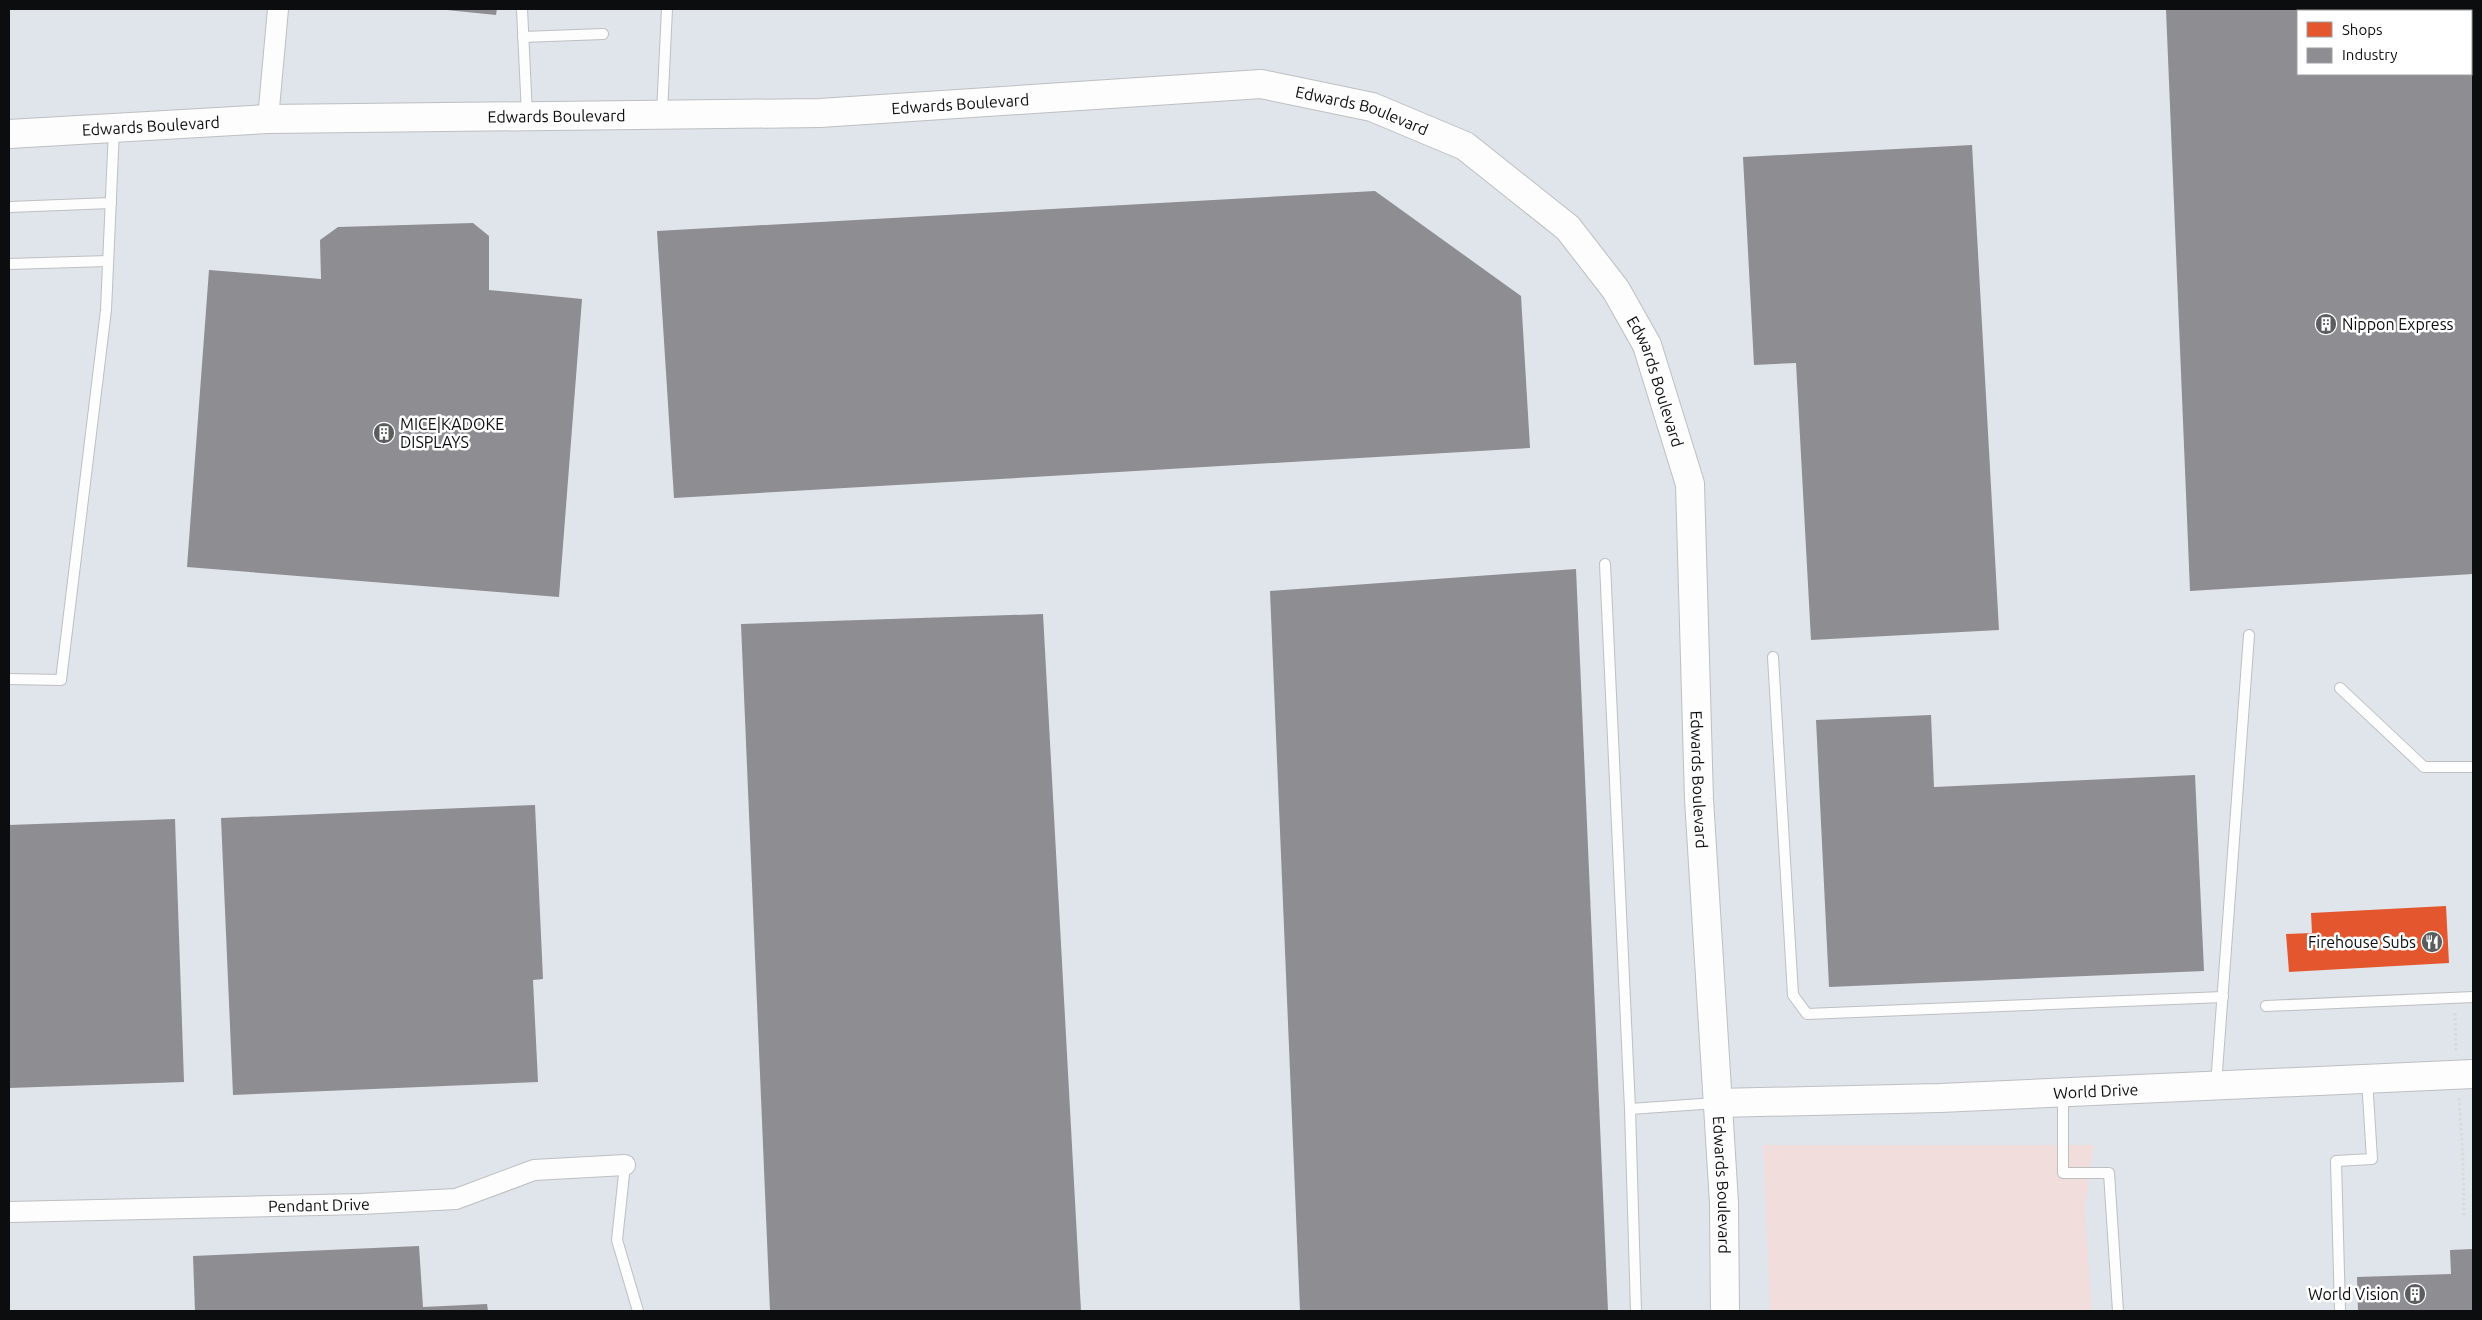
<svg xmlns="http://www.w3.org/2000/svg" width="2482" height="1320" viewBox="0 0 2482 1320" font-family="Ubuntu,sans-serif">
<style>
.built{fill:#dfe5eb;fill-rule:evenodd}
.green{fill:#f0dddc}
.shops{fill:#e4572e}
.industry{fill:#8d8d92}
.lines{fill:none;stroke-linecap:round;stroke-linejoin:round}
.lane-casing{stroke:#bebfc1;stroke-width:12}
.street-casing{stroke:#bebfc1;stroke-width:22}
.secondary-casing{stroke:#bebfc1;stroke-width:30}
.path{stroke:#dadada;stroke-width:3;stroke-dasharray:2.5 2.5;stroke-linecap:butt}
.lane{stroke:#fdfdfd;stroke-width:10}
.street{stroke:#fdfdfd;stroke-width:20}
.secondary{stroke:#fdfdfd;stroke-width:28}
.labels{text-anchor:middle;dominant-baseline:central;stroke-width:5;stroke-linejoin:round;paint-order:stroke}
.street-label{font-size:16px;fill:#0c0d0e;stroke:#fff}
.poi-label{font-size:16px;fill:#0c0d0e;stroke:#fff;text-anchor:start}
</style>
<rect width="100%" height="100%" fill="#eff1f3"/>
<path class="built" d="M9 9H2473V1311H9ZM2298 11H2471V74H2298Z"/>
<polygon class="green" points="1763,1145 2094,1145 2085,1208 2092,1311 1770,1311"/>
<polygon class="shops" points="2446,906 2449,963 2289,972 2286,934 2312,933 2311,913"/>
<g class="industry">
<polygon points="437,9 497,9 496,15"/>
<polygon points="2166,9 2437,9 2440,11 2298,11 2298,74 2471,74 2471,32 2473,34 2473,574 2190,591"/>
<polygon points="1972,145 1999,630 1811,640 1796,363 1754,365 1743,157"/>
<polygon points="1375,191 1521,296 1530,448 674,498 657,231"/>
<polygon points="473,223 489,236 489,290 582,299 559,597 187,567 209,270 321,279 320,240 338,227"/>
<polygon points="1576,569 1608,1311 1300,1311 1270,591"/>
<polygon points="1043,614 1081,1311 770,1311 741,624"/>
<polygon points="1931,715 1934,787 2195,775 2204,971 1829,987 1816,720"/>
<polygon points="535,805 543,979 533,980 538,1082 233,1095 221,818"/>
<polygon points="175,819 184,1082 9,1088 9,825"/>
<polygon points="419,1246 423,1307 487,1304 488,1311 195,1311 193,1256"/>
<polygon points="2473,1249 2473,1311 2358,1311 2357,1277 2451,1274 2450,1250"/>
</g>
<g class="lines">
<g class="lane-casing">
<g id="lane">
<polyline points="522,9 527,115"/>
<polyline points="523,37 603,34"/>
<polyline points="662,113 667,9"/>
<polyline points="9,207 111,203"/>
<polyline points="9,264 108,261"/>
<polyline points="1605,564 1630,1109 1636,1311"/>
<polyline points="1773,657 1793,995 1807,1014 2223,997"/>
<polyline points="9,679 61,680 106,310 114,129"/>
<polyline points="2340,688 2424,767 2473,767"/>
<polyline points="2266,1006 2473,997"/>
<polyline points="2216,1085 2249,635"/>
<polyline points="2063,1094 2063,1173 2109,1173 2118,1311"/>
<polyline points="1630,1109 1716,1103"/>
<polyline points="625,1165 617,1240 638,1311"/>
<polyline points="2340,1311 2336,1161 2372,1159 2367,1079"/>
</g>
</g>
<g class="street-casing">
<g id="street">
<polyline points="268,119 278,9"/>
<path id="s1" d="M9 1212 361 1204 456 1199 534 1170 625 1165"/>
</g>
</g>
<g class="secondary-casing">
<g id="secondary">
<path id="s2" d="M9 134 268 119 820 113 1261 84 1372 107 1465 146 1568 228 1616 290 1647 345 1690 484 1699 799 1724 1203 1725 1311"/>
<path id="s3" d="M1718 1103 1940 1098 2473 1074"/>
</g>
</g>
<g class="path">
<polyline points="2455,1013 2456,1052"/>
<polyline points="2459,1098 2463,1160 2464,1218"/>
</g>
<use href="#lane" class="lane"/>
<use href="#street" class="street"/>
<use href="#secondary" class="secondary"/>
</g>
<defs>
<g id="building-disc" transform="scale(1.125)"><circle r="9.5" fill="#5b5d5e" stroke="#fff"/><path d="M-4-6H4V6H1V3H-1V6H-4ZM-2.5-4.3h1.7v1.8h-1.7ZM.8-4.3h1.7v1.8H.8ZM-2.5-1h1.7V.8h-1.7ZM.8-1h1.7V.8H.8Z" fill="#fff"/></g>
<g id="restaurant-disc" transform="scale(1.125)"><circle r="9.5" fill="#5b5d5e" stroke="#fff"/><path d="M-5-6h1v4h1v-4h1v4h1v-4h1v5L-1.5 .5V6h-2V.5L-5-1ZM5-6V6H3V1.5H1.5Q1.5-4 5-6Z" fill="#fff"/></g>
</defs>
<g fill-rule="evenodd">
<use href="#building-disc" x="2326" y="324"/>
<use href="#building-disc" x="384" y="433"/>
<use href="#restaurant-disc" x="2432" y="942"/>
<use href="#building-disc" x="2415" y="1294"/>
</g>
<g class="labels">
<g class="street-label">
<text stroke="none"><textPath href="#s2" startOffset="952">Edwards Boulevard</textPath></text>
<text stroke="none"><textPath href="#s2" startOffset="1358">Edwards Boulevard</textPath></text>
<text stroke="none"><textPath href="#s2" startOffset="548">Edwards Boulevard</textPath></text>
<text stroke="none"><textPath href="#s2" startOffset="142">Edwards Boulevard</textPath></text>
<text stroke="none"><textPath href="#s2" startOffset="1778">Edwards Boulevard</textPath></text>
<text stroke="none"><textPath href="#s2" startOffset="2182">Edwards Boulevard</textPath></text>
<text stroke="none"><textPath href="#s3" startOffset="378">World Drive</textPath></text>
<text stroke="none"><textPath href="#s2" startOffset="2588">Edwards Boulevard</textPath></text>
<text stroke="none"><textPath href="#s1" startOffset="310">Pendant Drive</textPath></text>
</g>
<g class="poi-label">
<text x="2342" y="324">Nippon Express</text>
<text x="400" y="424">MICE|KADOKE<tspan x="400" dy="18">DISPLAYS</tspan></text>
<text x="2416" y="942" text-anchor="end">Firehouse Subs</text>
<text x="2399" y="1294" text-anchor="end">World Vision</text>
</g>
</g>
<rect width="2482" height="1320" fill="none" stroke="#0c0d0e" stroke-width="20"/>
<rect x="2297" y="10" width="175" height="65" fill="#ffffff" stroke="#9e9e9f"/>
<rect x="2307" y="22" width="25" height="15" fill="#e4572e" stroke="#9e9e9f"/>
<text x="2342" y="35" font-size="15" fill="#0c0d0e">Shops</text>
<rect x="2307" y="48" width="25" height="15" fill="#8d8d92" stroke="#9e9e9f"/>
<text x="2342" y="60" font-size="15" fill="#0c0d0e">Industry</text>
</svg>
